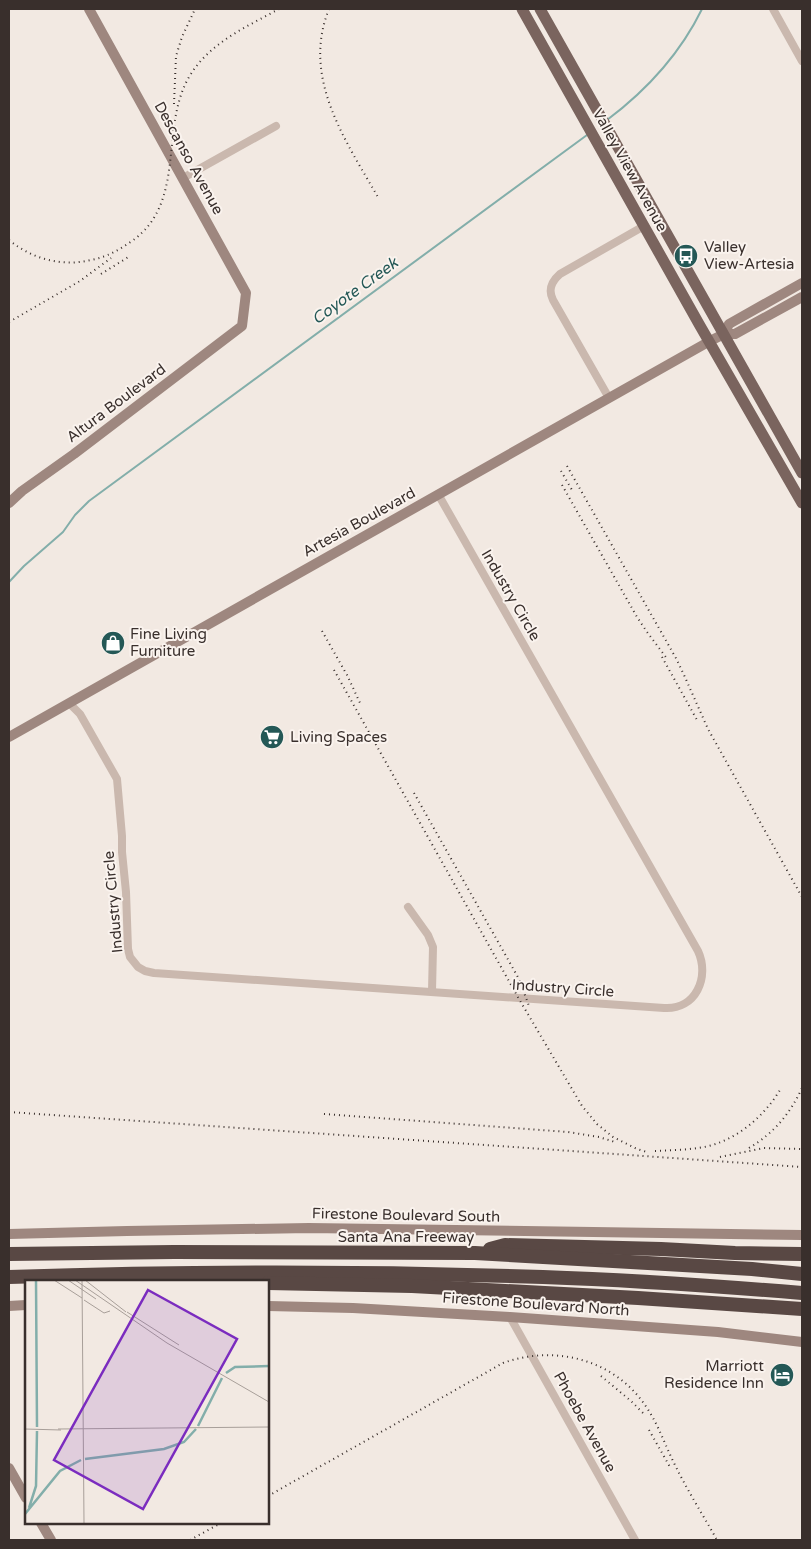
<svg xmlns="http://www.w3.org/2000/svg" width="811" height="1549" viewBox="0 0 811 1549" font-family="'Varela Round',sans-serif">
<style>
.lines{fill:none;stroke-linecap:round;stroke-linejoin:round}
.stream{stroke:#83aeaa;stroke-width:2}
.street{stroke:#cab8ae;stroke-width:8}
.secondary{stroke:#9e877f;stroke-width:10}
.primary{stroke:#7a645e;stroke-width:11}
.highway{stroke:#594844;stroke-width:14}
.rail{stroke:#392f2c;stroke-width:2;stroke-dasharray:1 4;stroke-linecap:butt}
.labels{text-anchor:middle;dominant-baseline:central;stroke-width:4;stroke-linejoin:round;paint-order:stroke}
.street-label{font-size:15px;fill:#392f2c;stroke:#faf3ee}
.poi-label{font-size:15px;fill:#392f2c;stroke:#faf3ee;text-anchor:start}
.water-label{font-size:16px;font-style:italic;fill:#245856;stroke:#faf3ee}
.inset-river{fill:none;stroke:#83aeaa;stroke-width:2.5}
.inset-road{fill:none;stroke:#a89f99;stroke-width:1}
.view{fill:#7b2cbf;fill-opacity:0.15;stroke:#7b2cbf;stroke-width:2.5}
.inset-edge{fill:none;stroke:#392f2c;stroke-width:2.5}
</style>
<rect width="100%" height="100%" fill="#f2e9e2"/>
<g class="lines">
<g class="stream">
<path d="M607 120C647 90 680 54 702 9"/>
<polyline points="9,582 24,566 63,532 75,515 89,501 587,135"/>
</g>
<g class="street">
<polyline points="773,9 802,61"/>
<polyline points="183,178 276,126"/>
<path d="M609 398 553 300C548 290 551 282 560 274L644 226"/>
<path d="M69 703 80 714 117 779 122 836V852L126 892 128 949 130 957 138 967 145 971 154 973 664 1008C696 1010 710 977 698 951L438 494"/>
<polyline points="408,907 428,935 433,947 432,991"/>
<polyline points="510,1317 635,1540"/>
</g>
<g class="secondary">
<polyline points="724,334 729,324 802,283"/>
<polyline points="9,503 22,491 74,454 242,326 246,293 89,9"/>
<polyline points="9,737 710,341 724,334 735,334 802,297"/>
<polyline points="9,1234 127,1231 309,1228 802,1235"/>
<polyline points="9,1306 26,1305"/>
<polyline points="268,1306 353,1308 510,1317 718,1332 802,1342"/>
<polyline points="9,1468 26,1498"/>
<polyline points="41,1523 51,1540"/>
</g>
<g class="primary">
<polyline points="522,9 699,324 802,503"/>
<polyline points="540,9 802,473"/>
</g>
<g class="highway">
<polyline points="490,1249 505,1245 661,1249 735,1253 802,1254"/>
<polyline points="9,1254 174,1252 475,1253 752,1269 802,1274"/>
<path d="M9 1277C187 1271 365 1271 543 1277 630 1280 716 1286 802 1293"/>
<polyline points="268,1283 412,1286 638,1298 802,1309"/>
</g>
<g class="rail">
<path d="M329 9C301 78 346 141 379 199"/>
<polyline points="174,104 176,56 182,37 195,9"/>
<path d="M9 240C32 259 62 267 91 260 107 257 119 250 132 241 187 202 159 129 189 77 209 43 246 27 279 9"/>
<polyline points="101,274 130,256"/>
<polyline points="9,322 80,281 111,258"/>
<polyline points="567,466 677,660 684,675 708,729 802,897"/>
<polyline points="561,471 572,490"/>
<polyline points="562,485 637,617 647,632 668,660"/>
<polyline points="322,631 347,675 361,705"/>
<polyline points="662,657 697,720"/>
<polyline points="334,670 519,999 582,1106 597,1124 613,1137 637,1149 647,1152"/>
<polyline points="414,793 519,979 529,1006"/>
<polyline points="9,1112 802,1167"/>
<polyline points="324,1114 568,1132 599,1137 615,1142"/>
<path d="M749 1148C774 1133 790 1114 802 1088"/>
<path d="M655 1151C673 1150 691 1150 709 1146 739 1138 764 1116 780 1090"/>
<polyline points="720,1157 764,1148 802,1149"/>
<polyline points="601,1376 631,1401 645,1415"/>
<polyline points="649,1430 670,1467"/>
<path d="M268 1496 503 1363C556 1344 616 1360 647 1408 659 1426 665 1445 674 1463 687 1490 703 1515 717 1540"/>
<polyline points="190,1540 221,1523"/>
</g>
</g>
<defs>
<g id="bus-disc" transform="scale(1.25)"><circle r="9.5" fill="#245856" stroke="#faf3ee"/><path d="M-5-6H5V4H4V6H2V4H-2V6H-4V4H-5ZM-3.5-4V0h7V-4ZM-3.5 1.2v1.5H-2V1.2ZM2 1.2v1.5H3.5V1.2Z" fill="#fff"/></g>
<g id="shop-disc" transform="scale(1.25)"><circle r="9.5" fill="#245856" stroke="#faf3ee"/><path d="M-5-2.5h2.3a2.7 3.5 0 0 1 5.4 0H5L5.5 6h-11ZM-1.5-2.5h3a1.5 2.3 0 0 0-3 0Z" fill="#fff"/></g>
<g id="supermarket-disc" transform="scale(1.25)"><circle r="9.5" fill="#245856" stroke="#faf3ee"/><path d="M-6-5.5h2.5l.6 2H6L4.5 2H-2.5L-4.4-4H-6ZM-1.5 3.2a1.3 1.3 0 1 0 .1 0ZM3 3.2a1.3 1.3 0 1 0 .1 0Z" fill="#fff"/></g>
<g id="hotel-disc" transform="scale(1.25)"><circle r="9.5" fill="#245856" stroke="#faf3ee"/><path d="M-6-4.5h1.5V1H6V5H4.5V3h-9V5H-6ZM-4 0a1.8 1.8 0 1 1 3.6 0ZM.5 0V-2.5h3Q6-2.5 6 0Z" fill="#fff"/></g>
</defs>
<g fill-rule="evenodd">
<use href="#bus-disc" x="686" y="256"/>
<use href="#shop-disc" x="113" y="643"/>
<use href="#supermarket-disc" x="272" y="737"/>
<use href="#hotel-disc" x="782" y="1375"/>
</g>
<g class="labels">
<g class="street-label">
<text transform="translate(189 158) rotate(61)">Descanso Avenue</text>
<text transform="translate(630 170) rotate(61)">Valley View Avenue</text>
<text transform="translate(116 403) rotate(-37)">Altura Boulevard</text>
<text transform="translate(359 522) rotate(-29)">Artesia Boulevard</text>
<text transform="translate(511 595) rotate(60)">Industry Circle</text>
<text transform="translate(113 902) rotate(-95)">Industry Circle</text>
<text transform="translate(563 988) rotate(4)">Industry Circle</text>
<text transform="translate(406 1215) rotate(1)">Firestone Boulevard South</text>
<text x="406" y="1237">Santa Ana Freeway</text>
<text transform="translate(536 1304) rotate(4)">Firestone Boulevard North</text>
<text transform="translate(585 1422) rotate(61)">Phoebe Avenue</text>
</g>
<g class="poi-label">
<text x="704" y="247">Valley<tspan x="704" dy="17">View-Artesia</tspan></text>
<text x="130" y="634">Fine Living<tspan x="130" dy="17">Furniture</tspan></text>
<text x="290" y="737">Living Spaces</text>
<text x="764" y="1366" text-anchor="end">Marriott<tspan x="764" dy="17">Residence Inn</tspan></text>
</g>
<g class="water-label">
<text transform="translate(355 291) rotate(-36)">Coyote Creek</text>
</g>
</g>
<g transform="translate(25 1280)">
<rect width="244" height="244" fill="#f2e9e2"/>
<path class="inset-river" d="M11 0 12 147M201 93 210 87 244 86M173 146 197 98M60 179 139 169 159 162 171 149M4 228 11 206 12 151M0 234 35 191 56 180"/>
<path class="inset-road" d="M29 0 57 18M43 0 71 19M50 0 142 63 244 122M57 0 59 243M60 0 101 32M59 20 79 33 85 31M102 32 154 65M0 149 36 150M33 149 244 147"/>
<path class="view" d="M123 10 212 59 118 229 29 180Z"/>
<rect width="244" height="244" class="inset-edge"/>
</g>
<rect width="811" height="1549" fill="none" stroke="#392f2c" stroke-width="20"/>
</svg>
